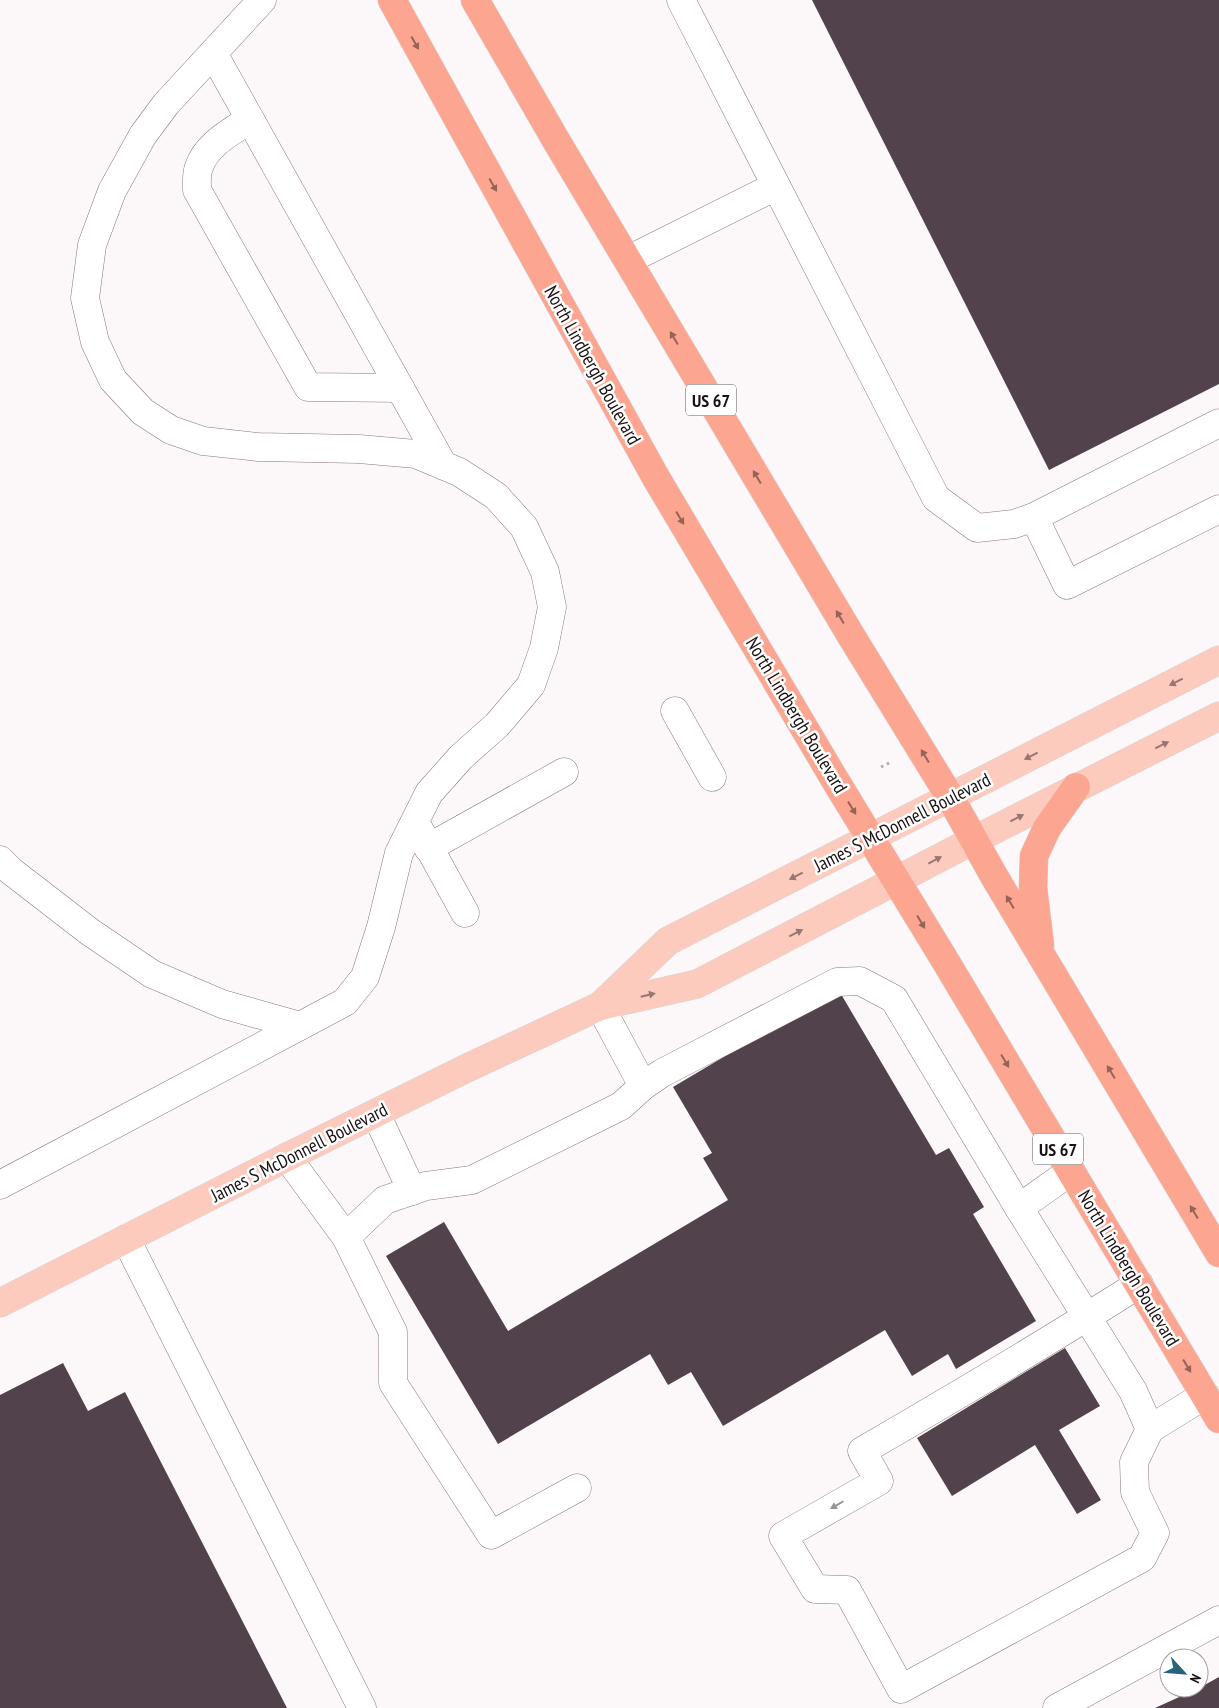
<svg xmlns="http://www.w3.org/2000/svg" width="1219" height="1708" viewBox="0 0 1219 1708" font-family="'PT Sans Narrow',sans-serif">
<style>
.building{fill:#52424c}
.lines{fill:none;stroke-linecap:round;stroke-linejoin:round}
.minor-casing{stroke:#8c777b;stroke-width:29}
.major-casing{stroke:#d6d4d4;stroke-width:29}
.highway-casing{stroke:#d6d4d4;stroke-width:29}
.path{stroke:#b3adae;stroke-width:3;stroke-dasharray:2.5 4;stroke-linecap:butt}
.minor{stroke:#fff;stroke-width:28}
.major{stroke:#fdcabe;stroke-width:28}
.highway{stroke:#fca692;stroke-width:28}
.oneway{fill:#966358}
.oneway2{fill:#967771}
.oneway3{fill:#989494}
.labels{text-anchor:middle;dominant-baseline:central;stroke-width:5;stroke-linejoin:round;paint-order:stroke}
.shield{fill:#fff;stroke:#5e5859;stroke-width:1}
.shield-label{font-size:18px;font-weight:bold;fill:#191112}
.street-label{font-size:19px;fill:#191112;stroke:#fff}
</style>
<rect width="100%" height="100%" fill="#fcf7f8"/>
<g class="building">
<polygon points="812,0 1219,0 1219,384 1049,470"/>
<polygon points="838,989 936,1155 949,1148 984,1207 973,1214 1036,1321 956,1369 948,1354 912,1376 885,1330 723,1426 691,1372 668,1385 650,1354 498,1444 386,1256 444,1222 508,1331 728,1200 703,1158 712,1153 673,1087"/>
<polygon points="1065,1348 1100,1406 1059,1430 1101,1500 1077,1514 1035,1445 952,1496 917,1438"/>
<polygon points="63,1363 88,1411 125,1392 287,1708 0,1708 0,1395"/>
<polygon points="1219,1677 1219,1708 1155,1708 1199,1688"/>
</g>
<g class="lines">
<g class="minor-casing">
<g id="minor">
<polyline points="681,0 936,498 977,528 1014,524 1034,517 1219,423"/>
<polyline points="213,53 443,465"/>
<path d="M250 119C231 132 207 144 199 167 196 174 197 183 197 190L308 387 400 388"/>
<polyline points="628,260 776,186"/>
<polyline points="1034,517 1067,585 1219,509"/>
<polyline points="675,711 712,777"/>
<polyline points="420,831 465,913"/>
<polyline points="428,848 564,772"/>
<polyline points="0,860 11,871 90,932 152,974 222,1004 300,1026 345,1002 365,977 381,927 399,853 429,793 461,757 497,725 531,685 544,648 552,607 545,572 524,527 496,496 459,472 416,454 359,449 258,447 203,441 171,430 143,412 113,380 95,342 85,298 92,245 112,191 143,135 166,104 262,0"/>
<polyline points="643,1086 662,1073 837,982 860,981 894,999 1019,1208"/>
<polyline points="376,1114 412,1191"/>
<polyline points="287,1157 346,1237"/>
<path d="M1071 1171 1019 1208 1133 1391 1150 1429 1134 1462 1135 1492 1155 1533 1142 1558 901 1689 847 1590 815 1589 783 1536 879 1481 862 1451C955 1397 1048 1342 1139 1284"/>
<polyline points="0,1185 300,1026"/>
<polyline points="126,1239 362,1708"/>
<polyline points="1150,1429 1205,1395"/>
<polyline points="577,1488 491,1535 393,1383 393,1332 346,1237 385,1200 426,1186 472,1180 621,1106 643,1086 600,1006"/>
<polyline points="1057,1708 1219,1620"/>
</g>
</g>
<g class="major-casing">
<g id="major">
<polyline points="600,1006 668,941 1219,660"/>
<polyline points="0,1303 287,1157 467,1068 600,1006 697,984 974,840 1219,716"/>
</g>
</g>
<g class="highway-casing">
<g id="highway">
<polyline points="392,0 655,476 835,780 946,962 1219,1419"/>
<polyline points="475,0 557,142 850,634 950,797 994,876 1219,1253"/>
<polyline points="1040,945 1033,888 1034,856 1047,828 1076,787"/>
</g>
</g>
<polyline class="path" points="881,767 891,762"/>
<use href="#minor" class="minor"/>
<use href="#major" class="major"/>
<use href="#highway" class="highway"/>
</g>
<defs><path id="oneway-solid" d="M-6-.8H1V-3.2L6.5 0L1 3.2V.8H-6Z" transform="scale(1.25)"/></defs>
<g class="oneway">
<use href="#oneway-solid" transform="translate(415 43) rotate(61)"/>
<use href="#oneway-solid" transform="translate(493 185) rotate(61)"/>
<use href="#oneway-solid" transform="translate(674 338) rotate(-121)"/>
<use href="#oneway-solid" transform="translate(757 477) rotate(-121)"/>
<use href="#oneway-solid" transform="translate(680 518) rotate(59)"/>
<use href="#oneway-solid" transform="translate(840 617) rotate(-121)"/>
<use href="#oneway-solid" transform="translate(925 756) rotate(-121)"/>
<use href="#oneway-solid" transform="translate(852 808) rotate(58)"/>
<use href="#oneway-solid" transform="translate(1010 902) rotate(-121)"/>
<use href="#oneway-solid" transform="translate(921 922) rotate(59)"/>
<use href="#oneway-solid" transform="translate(1005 1061) rotate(59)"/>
<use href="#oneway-solid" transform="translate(1111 1072) rotate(-121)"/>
<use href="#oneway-solid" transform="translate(1194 1212) rotate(-121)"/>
<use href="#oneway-solid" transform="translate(1187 1366) rotate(59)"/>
</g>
<g class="oneway2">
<use href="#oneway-solid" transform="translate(1176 682) rotate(153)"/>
<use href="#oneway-solid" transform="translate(1162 745) rotate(-26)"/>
<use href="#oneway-solid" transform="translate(1031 756) rotate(153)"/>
<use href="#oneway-solid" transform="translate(1017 818) rotate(-27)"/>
<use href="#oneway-solid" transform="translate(935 860) rotate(-28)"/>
<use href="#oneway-solid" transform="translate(796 876) rotate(153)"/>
<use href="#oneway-solid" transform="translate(796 933) rotate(-27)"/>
<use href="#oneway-solid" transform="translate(648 995) rotate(-13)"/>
</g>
<use class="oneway3" href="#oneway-solid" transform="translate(837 1505) rotate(150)"/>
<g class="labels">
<g class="shield">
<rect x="686" y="384.5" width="50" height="31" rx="4"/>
<rect x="1033" y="1133.5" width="50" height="31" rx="4"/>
</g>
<g class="shield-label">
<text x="711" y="400">US 67</text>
<text x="1058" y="1149">US 67</text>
</g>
<g class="street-label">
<text transform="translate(593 365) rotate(61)">North Lindbergh Boulevard</text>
<text transform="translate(797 715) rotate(59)">North Lindbergh Boulevard</text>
<text transform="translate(902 822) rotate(-27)">James S McDonnell Boulevard</text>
<text transform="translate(299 1152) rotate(-27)">James S McDonnell Boulevard</text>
<text transform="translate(1129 1268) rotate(59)">North Lindbergh Boulevard</text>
</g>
</g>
<g transform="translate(1184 1673) rotate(116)"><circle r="24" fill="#ffffff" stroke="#a3a0a0"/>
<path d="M0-4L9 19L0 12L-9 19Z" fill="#29627b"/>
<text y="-8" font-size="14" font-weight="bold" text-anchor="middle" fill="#191112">N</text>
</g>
</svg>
